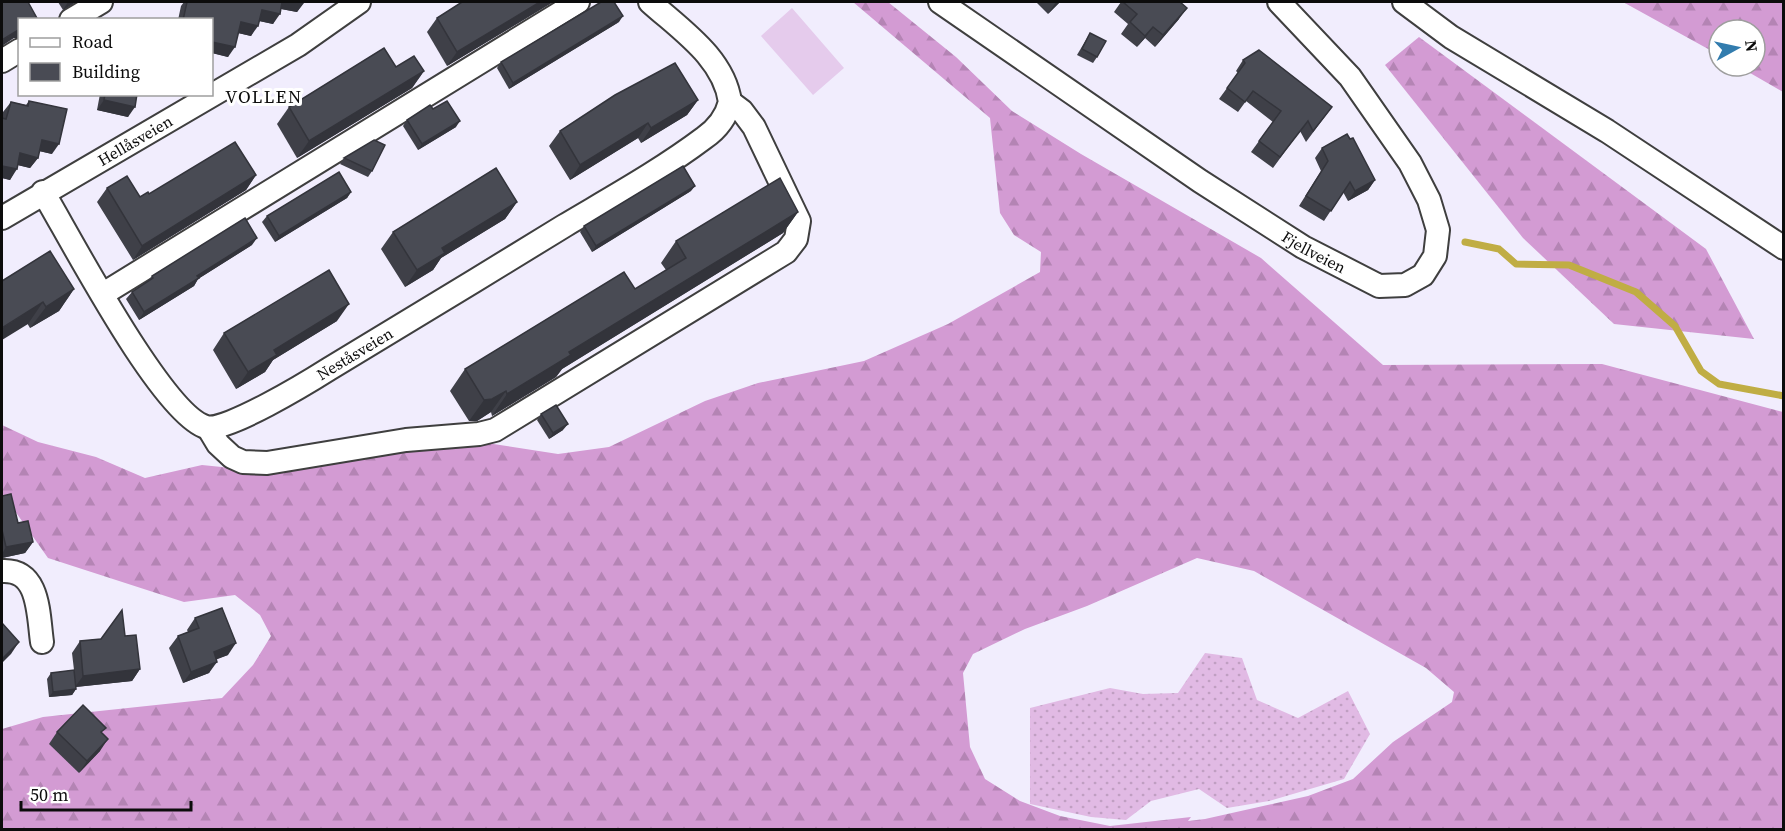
<svg xmlns="http://www.w3.org/2000/svg" width="1785" height="831" viewBox="0 0 1785 831" font-family="'Source Serif 4',serif">
<style>
.grass{fill:url(#grass-dots)}
.forest{fill:url(#forest-firs);fill-rule:evenodd}
.pitch{fill:#e5cbec}
.lines{fill:none;stroke-linecap:round;stroke-linejoin:round}
.stream{stroke:#c0ad44;stroke-width:7}
.minor-casing{stroke:#3f3f3f;stroke-width:26}
.minor{stroke:#fff;stroke-width:22}
.wall{fill:#3f4048}
.shaded-wall{fill:#33343b}
.building{fill:#494b54;stroke:#33343b;stroke-width:1.5}
.labels{text-anchor:middle;dominant-baseline:central;stroke-width:6;stroke-linejoin:round;paint-order:stroke}
.street-label{font-size:16px;fill:#0c0c0c;stroke:#fff}
.neighbourhood-label{font-size:18px;letter-spacing:1.5px;fill:#0c0c0c;stroke:#fff}
</style>
<defs>
<pattern id="grass-dots" width="8" height="8" patternUnits="userSpaceOnUse" patternTransform="scale(1.5)"><rect width="8" height="8" fill="#e1bae4"/><path d="M2 2h.1M6 6h.1" fill="none" stroke="#c09fc2" stroke-width="1.8" stroke-linecap="round"/></pattern>
<pattern id="forest-firs" width="22" height="20" patternUnits="userSpaceOnUse" patternTransform="scale(1.5)"><rect width="22" height="20" fill="#d39bd3"/><path d="M5 1l3.5 6h-7zM16 11l3.5 6h-7z" fill="#b484b4"/></pattern>
</defs>
<rect width="100%" height="100%" fill="#f1edfd"/>
<polygon class="grass" points="1205,653 1242,658 1257,700 1298,718 1348,691 1370,734 1344,779 1269,801 1227,808 1199,789 1151,801 1126,820 1091,817 1030,804 1030,708 1110,688 1143,694 1178,693"/>
<g class="forest">
<path d="M853 2H888L956 57 1012 111 1081 154 1261 258 1383 365 1602 364 1783 412V829H2V729L43 717 222 698 253 665 271 636 260 615 235 595 184 602 48 558 10 504 2 502V425L38 442 96 457 145 478 202 465 281 473 390 451 480 442 558 454 609 447 705 401 758 383 864 361 948 324 1040 272 1041 252 1014 235 1000 213 990 118ZM1197 558 1254 571 1426 668 1454 692 1452 702 1393 742 1353 779 1308 796 1205 819 1188 821 1191 817 1110 826 1060 816 1020 801 985 779 970 747 963 673 973 654 1025 629 1087 606Z"/>
<polygon points="1623,2 1783,2 1783,92 1738,66 1755,66 1755,30 1719,30 1719,55"/>
<polygon points="1419,37 1706,249 1754,339 1614,324 1523,238 1385,65"/>
</g>
<polygon class="pitch" points="792,8 844,68 813,95 761,36"/>
<g class="lines">
<polyline class="stream" points="1465,242 1499,249 1516,264 1569,265 1636,292 1675,326 1701,371 1719,384 1784,396"/>
<g class="minor-casing">
<g id="minor">
<path id="s1" d="M940 2 1200 181 1303 247 1379 286 1405 285 1423 275 1435 256 1438 230 1429 200 1410 163 1350 77 1279 2"/>
<polyline points="1404,2 1451,37 1607,131 1784,248"/>
<polyline points="71,20 101,2"/>
<polyline points="2,61 20,50"/>
<path id="s2" d="M43 192C71 239 162 414 206 427 225 433 310 381 329 369 407 322 486 274 564 226 611 198 660 171 704 138 717 129 726 118 730 102 724 58 681 30 650 2"/>
<path id="s3" d="M2 218 298 45 359 2"/>
<polyline points="103,294 578,2"/>
<polyline points="209,429 218,444 232,457 243,462 267,463 406,440 479,434 495,430 786,252 796,239 799,221 754,127 742,111 730,102"/>
<path d="M2 571C40 569 38 614 42 642"/>
</g>
</g>
<use href="#minor" class="minor"/>
</g>
<g class="wall">
<polygon points="58,2 76,2 63,10"/>
<polygon points="184,2 304,2 297,12 281,9 273,24 259,21 251,36 238,33 228,57 212,53 212,20 178,20 181,6"/>
<polygon points="462,2 553,2 447,66 427,32 437,18"/>
<polygon points="1036,2 1060,2 1048,14"/>
<polygon points="1121,2 1180,2 1179,19 1155,47 1145,38 1137,47 1121,34 1128,24 1114,12"/>
<polygon points="619,22 509,89 497,68 501,62"/>
<polygon points="1090,33 1097,57 1093,63 1077,55"/>
<polygon points="1243,60 1332,107 1306,142 1300,131 1273,168 1251,152 1273,122 1246,101 1238,112 1219,99 1238,73 1236,71"/>
<polygon points="396,67 424,71 412,88 297,158 277,124 289,107"/>
<polygon points="100,94 137,94 128,117 97,110"/>
<polygon points="698,100 687,115 641,143 638,138 570,180 549,146 560,131"/>
<polygon points="29,101 52,154 39,151 38,158 30,168 18,165 10,180 2,178 2,118 3,112 11,102 26,105"/>
<polygon points="433,109 456,127 418,150 403,126 407,120"/>
<polygon points="1322,148 1375,180 1368,190 1348,201 1343,192 1324,221 1299,206 1321,171 1315,158"/>
<polygon points="344,158 372,171 368,177 340,164"/>
<polygon points="256,175 246,190 133,260 97,202 107,188 140,197 149,194"/>
<polygon points="691,191 592,252 580,232 584,226"/>
<polygon points="351,192 347,198 275,242 262,222 267,216"/>
<polygon points="517,202 505,219 441,258 433,270 405,287 381,249 393,232"/>
<polygon points="798,212 783,233 562,369 556,377 492,416 491,412 477,421 469,421 450,391 465,369 635,289 666,270 661,263 676,241"/>
<polygon points="252,245 198,279 194,286 139,320 126,299 132,292 147,282 152,276"/>
<polygon points="2,281 74,289 59,311 30,328"/>
<polygon points="337,321 273,360 265,372 236,389 213,350 224,333"/>
<polygon points="541,414 563,430 549,439 537,420"/>
<polygon points="2,496 18,523 33,542 25,553 2,558"/>
<polygon points="195,618 228,655 216,659 209,673 183,683 169,648 178,636 188,632 187,630"/>
<polygon points="125,636 140,669 132,681 76,687 76,689 72,695 49,697 47,679 51,673 74,670 72,653 80,641"/>
<polygon points="57,732 102,733 100,751 79,773 49,744"/>
</g>
<g class="shaded-wall">
<polygon points="68,2 76,2 63,10"/>
<polygon points="281,2 299,2 304,3 297,12 276,8"/>
<polygon points="540,2 553,2 447,66 457,52"/>
<polygon points="1056,2 1060,2 1048,14"/>
<polygon points="1187,8 1179,19 1155,47 1163,35"/>
<polygon points="262,10 280,14 273,24 255,20"/>
<polygon points="623,16 619,22 509,89 513,83"/>
<polygon points="241,22 258,26 251,36 234,32"/>
<polygon points="1153,27 1145,38 1137,47 1145,36"/>
<polygon points="20,29 20,38 14,38 2,46 2,40"/>
<polygon points="212,42 235,47 228,57 212,53"/>
<polygon points="424,71 412,88 297,158 309,141"/>
<polygon points="104,100 135,107 128,117 97,110"/>
<polygon points="698,100 687,115 641,143 651,128"/>
<polygon points="460,121 456,127 418,150 422,144"/>
<polygon points="648,123 638,138 570,180 580,165"/>
<polygon points="42,140 59,144 52,154 35,150"/>
<polygon points="20,153 38,158 30,168 13,164"/>
<polygon points="2,166 17,169 10,180 2,178"/>
<polygon points="256,175 246,190 133,260 142,246"/>
<polygon points="1375,180 1368,190 1348,201 1355,191"/>
<polygon points="695,186 691,191 592,252 596,246"/>
<polygon points="351,192 347,198 275,242 279,236"/>
<polygon points="517,202 505,219 441,258 433,270 405,287 417,270 442,248"/>
<polygon points="798,212 783,233 562,369 556,377 492,416 507,394 569,352"/>
<polygon points="257,238 252,245 198,279 194,286 139,320 144,312 197,276"/>
<polygon points="74,289 59,311 30,328 46,307"/>
<polygon points="43,302 28,324 2,340 2,328"/>
<polygon points="349,304 337,321 273,360 265,372 236,389 248,372 274,350"/>
<polygon points="506,391 491,412 477,421 469,421 484,400"/>
<polygon points="568,424 563,430 549,439 553,433"/>
<polygon points="33,542 25,553 2,558 2,554 6,547"/>
<polygon points="19,642 11,654 2,663 2,659"/>
<polygon points="236,643 228,655 205,664 214,652"/>
<polygon points="217,662 209,673 183,683 191,672"/>
<polygon points="140,669 132,681 75,687 83,676"/>
<polygon points="76,689 72,695 49,697 53,692"/>
<polygon points="108,739 100,751 79,773 87,761"/>
</g>
<g class="building">
<polygon points="2,2 28,2 38,20 20,20 20,29 2,40"/>
<polygon points="187,2 282,2 280,14 262,10 258,26 241,22 235,47 212,42 212,20 183,20"/>
<polygon points="462,2 540,2 457,52 437,18"/>
<polygon points="601,2 614,2 623,16 513,83 501,62"/>
<polygon points="1123,2 1180,2 1187,8 1163,35 1153,27 1145,36 1130,22 1137,14"/>
<polygon points="1090,33 1106,41 1097,57 1082,49"/>
<polygon points="384,48 396,67 414,56 424,71 309,141 289,107"/>
<polygon points="1259,50 1332,107 1313,131 1308,121 1280,157 1259,141 1281,111 1253,91 1245,102 1227,88 1245,63 1243,60"/>
<polygon points="675,63 698,100 651,128 648,123 580,165 560,131 615,95"/>
<polygon points="105,94 137,94 135,107 104,100"/>
<polygon points="29,101 67,109 59,144 42,140 38,158 20,153 17,169 2,166 2,118 6,119 11,102 28,106"/>
<polygon points="447,101 460,121 422,144 407,120 430,105 433,109"/>
<polygon points="1347,134 1350,139 1353,138 1375,180 1355,191 1350,182 1331,211 1306,196 1328,161 1322,148"/>
<polygon points="374,140 385,145 372,171 344,158"/>
<polygon points="235,142 256,175 142,246 107,188 127,176 140,197 148,192 149,194"/>
<polygon points="683,166 695,186 596,246 584,226"/>
<polygon points="496,168 517,202 442,248 445,253 417,270 393,232"/>
<polygon points="339,172 351,192 279,236 267,216"/>
<polygon points="780,178 798,212 569,352 571,355 507,394 506,391 492,399 484,400 465,369 624,272 635,289 686,258 676,241"/>
<polygon points="245,218 257,238 197,276 199,278 144,312 132,292 153,278 152,276"/>
<polygon points="50,251 74,289 46,307 43,302 2,328 2,281"/>
<polygon points="329,270 349,304 274,350 277,355 248,372 224,333"/>
<polygon points="556,405 568,424 553,433 541,414"/>
<polygon points="11,494 18,523 28,521 33,542 6,547 2,530 2,496"/>
<polygon points="222,608 236,643 214,652 217,662 191,672 178,636 199,628 195,618"/>
<polygon points="122,610 125,636 136,635 140,669 83,676 80,641 101,639"/>
<polygon points="2,623 19,642 2,659"/>
<polygon points="74,670 76,689 53,692 51,673"/>
<polygon points="83,705 106,728 101,732 108,739 87,761 57,732"/>
</g>
<g class="labels">
<g class="street-label">
<text stroke="none"><textPath href="#s3" startOffset="154">Hellåsveien</textPath></text>
<text stroke="none"><textPath href="#s1" startOffset="450">Fjellveien</textPath></text>
<text stroke="none"><textPath href="#s2" startOffset="456">Neståsveien</textPath></text>
</g>
<g class="neighbourhood-label">
<text x="264" y="96">VOLLEN</text>
</g>
</g>
<rect width="1785" height="831" fill="none" stroke="#0c0c0c" stroke-width="6"/>
<rect x="18" y="18" width="195" height="78" fill="#ffffff" stroke="#9e9e9e" stroke-width="1.5"/>
<rect x="30" y="38" width="30" height="9" fill="#ffffff" stroke="#9e9e9e" stroke-width="1.5"/>
<text x="72" y="48" font-size="18" fill="#0c0c0c">Road</text>
<rect x="30" y="63" width="30" height="18" fill="#494b54" stroke="#9e9e9e" stroke-width="1.5"/>
<text x="72" y="78" font-size="18" fill="#0c0c0c">Building</text>
<g transform="translate(1737 48) rotate(82)"><circle r="28" fill="#ffffff" stroke="#9e9e9e" stroke-width="1.5"/>
<path d="M0-4.5L10 22L0 15L-10 22Z" fill="#327cae"/>
<text y="-9" font-size="16" font-weight="bold" text-anchor="middle" fill="#0c0c0c">N</text>
</g>
<path d="M21 801v9h170v-9" fill="none" stroke="#0c0c0c" stroke-width="3"/>
<text x="30" y="801" font-size="18" fill="#0c0c0c" stroke="#ffffff" stroke-width="4.5" paint-order="stroke">50 m</text>
</svg>
